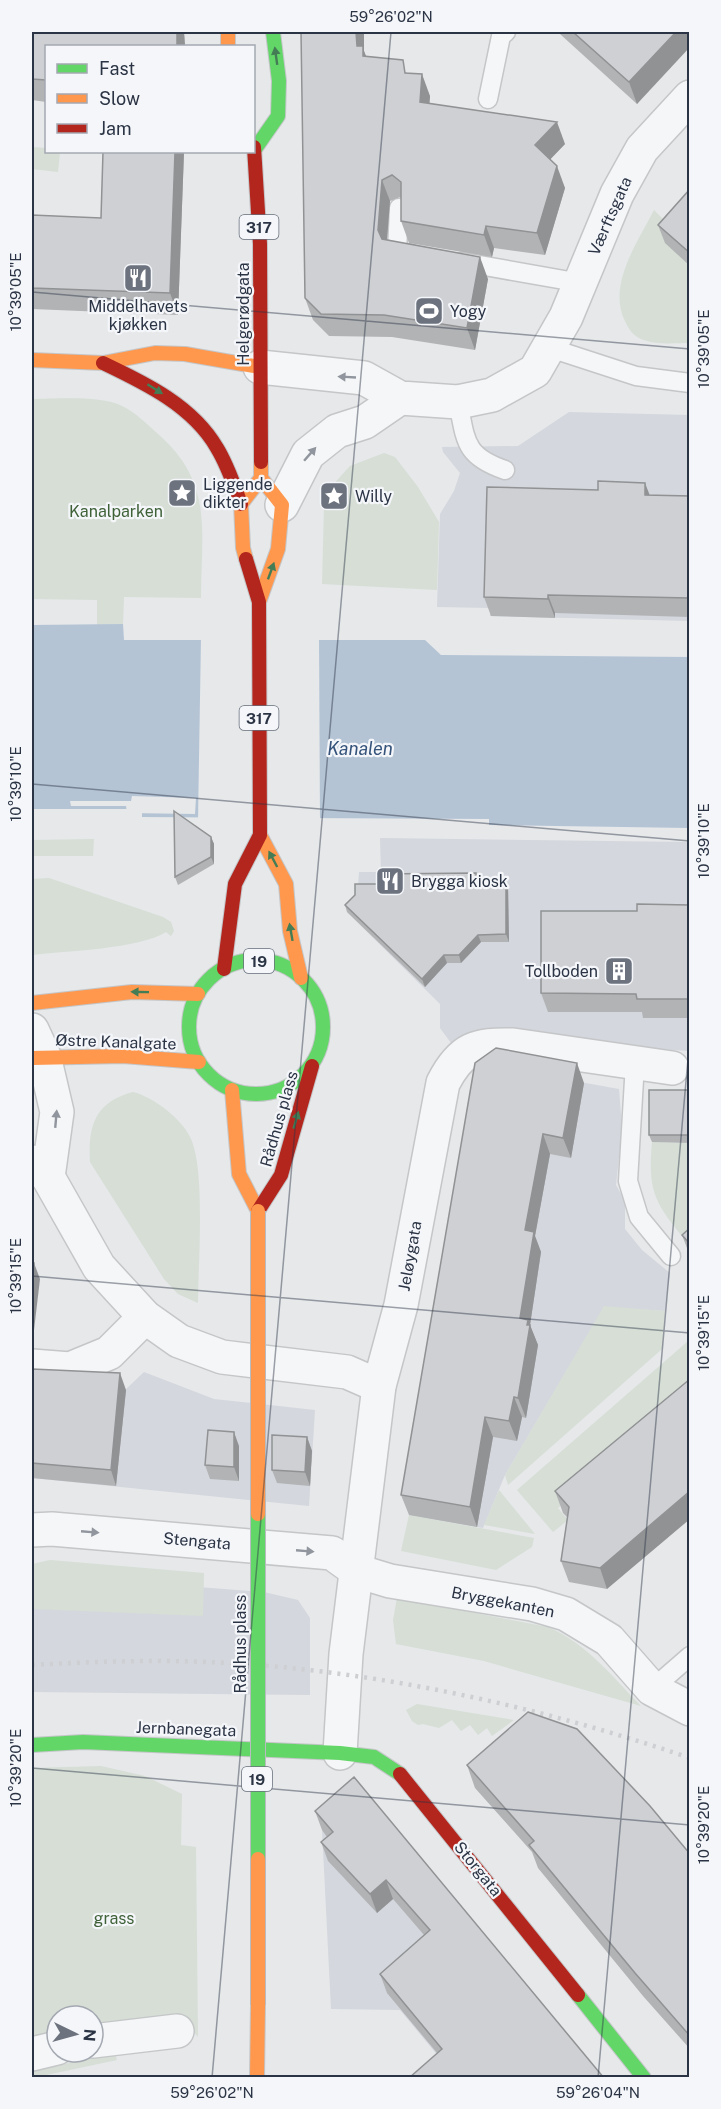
<svg xmlns="http://www.w3.org/2000/svg" width="721" height="2109" viewBox="0 0 721 2109" font-family="'Public Sans',sans-serif">
<style>
.built{fill:#d4d7dd}
.green{fill:#d6ded6}
.water{fill:#b4c4d5}
.pier{fill:#e6e8ea}
.lines{fill:none;stroke-linecap:round;stroke-linejoin:round}
.lane-casing{stroke:#c4c6c8;stroke-width:21}
.street-casing{stroke:#c4c6c8;stroke-width:36}
.fast-casing{stroke:#c4c6c8;stroke-width:16}
.slow-casing{stroke:#c4c6c8;stroke-width:16}
.jam-casing{stroke:#c4c6c8;stroke-width:16}
.lane{stroke:#f5f6f7;stroke-width:18}
.street{stroke:#f5f6f7;stroke-width:33}
.fast{stroke:#63d668;stroke-width:14}
.slow{stroke:#ff974d;stroke-width:14}
.jam{stroke:#b3261e;stroke-width:14}
.rail{stroke:#cecfd2;stroke-width:4.5;stroke-dasharray:3 6;stroke-linecap:butt}
.fast-bridge-casing{stroke:#b8bbbf;stroke-width:16;stroke-linecap:butt}
.slow-bridge-casing{stroke:#b8bbbf;stroke-width:16;stroke-linecap:butt}
.fast-bridge{stroke:#63d668;stroke-width:14}
.slow-bridge{stroke:#ff974d;stroke-width:14}
.wall{fill:#b1b3b5}
.shaded-wall{fill:#909294}
.building{fill:#ced0d3;stroke:#909294;stroke-width:1.5}
.oneway{fill:#447d55}
.oneway2{fill:#90959e}
.ticks{fill:none;stroke:#2b3445;stroke-width:1.5;stroke-opacity:0.45}
.labels{text-anchor:middle;dominant-baseline:central;stroke-width:4.5;stroke-linejoin:round;paint-order:stroke}
.shield{fill:#f4f6f9;stroke:#676e7b;stroke-width:1.5}
.shield-label{font-size:15px;font-weight:bold;fill:#2b3445}
.street-label{font-size:16px;fill:#2b3445;stroke:#f4f6f9}
.poi-label{font-size:16px;fill:#2b3445;stroke:#f4f6f9;text-anchor:start}
.park-label{font-size:16px;fill:#3f6138;stroke:#f4f6f9}
.water-label{font-size:18px;font-style:italic;fill:#34527a;stroke:#f4f6f9}
.neatline{fill:none;stroke:#2b3445;stroke-width:2}
.ticks-label{font-size:15px;text-anchor:middle;fill:#2b3445}
</style>
<rect width="100%" height="100%" fill="#e6e8ea"/>
<g class="built">
<polygon points="569,412 689,415 689,621 490,616 490,608 437,607 440,514 454,491 460,473 443,452 442,447 518,446"/>
<polygon points="380,838 689,842 689,1051 657,1049 503,1028 475,1031 451,1043 440,1028 440,1004 347,912 357,902 359,872 381,872"/>
<polygon points="503,1068 619,1089 622,1128 616,1185 625,1201 625,1229 642,1250 670,1273 665,1311 604,1307 505,1475 483,1528 409,1515"/>
<polygon points="144,1372 214,1399 315,1410 309,1506 32,1478 32,1381 125,1390"/>
<polygon points="32,1574 264,1592 298,1600 310,1618 310,1695 32,1692"/>
<polygon points="361,1796 423,1868 448,2068 400,2010 331,2009 322,1830"/>
</g>
<g class="green">
<polygon points="32,147 46,148 46,152 60,152 58,172 32,169"/>
<path d="M654 210 675 231 689 266V343C675 343 657 345 644 340 634 337 629 330 625 321 607 285 638 242 654 210Z"/>
<path d="M32 399C56 399 100 395 122 406 135 412 148 425 158 434 214 483 201 531 201 598L124 597 123 624 97 625V600L32 599Z"/>
<polygon points="384,453 395,457 418,487 439,522 437,590 322,584 324,508 339,503 341,496 330,488 350,466"/>
<polygon points="94,839 93,856 32,856 32,840"/>
<path d="M49 878 163 917 171 922 174 931 171 936 166 932C139 949 66 951 32 955V879Z"/>
<path d="M133 1092C153 1097 181 1118 190 1137 206 1168 198 1264 198 1303L178 1294 164 1279 90 1162C88 1126 95 1102 133 1092Z"/>
<path d="M652 1142 689 1143V1229L682 1236C653 1201 648 1188 652 1142Z"/>
<polygon points="604,1306 665,1311 662,1349 508,1485 505,1475"/>
<polygon points="687,1342 689,1343 689,1394 558,1508 568,1520 553,1532 517,1490"/>
<polygon points="499,1490 535,1534 484,1525"/>
<polygon points="409,1515 534,1538 532,1547 496,1570 401,1551"/>
<polygon points="50,1560 204,1573 203,1616 32,1609 32,1564"/>
<path d="M397 1598 548 1627C587 1644 612 1676 641 1706L484 1661 396 1644 393 1620Z"/>
<polygon points="417,1704 514,1720 492,1736 487,1728 478,1735 470,1725 461,1731 452,1720 439,1728 423,1724 418,1725 412,1721 406,1710"/>
<polygon points="101,1766 145,1776 182,1794 181,1845 196,1847 198,2037 184,2019 135,2019 93,2026 93,2016 57,2016 57,2034 32,2039 32,1768"/>
<polygon points="115,2053 117,2060 32,2078 32,2071"/>
</g>
<polygon class="water" points="123,624 124,640 425,640 441,655 689,657 689,828 489,825 489,819 142,817 142,813 127,813 127,809 32,809 32,625"/>
<g class="pier">
<polygon points="201,637 319,637 320,820 198,820"/>
<polygon points="132,796 196,798 195,814 127,813 126,806 71,806 70,801 131,801"/>
</g>
<g class="lines">
<g class="lane-casing">
<g id="lane">
<polyline points="488,99 501,36 506,32"/>
<polyline points="399,208 397,252 411,254"/>
<polyline points="462,262 581,283"/>
<polyline points="550,348 636,376 690,383"/>
<path d="M458 402C466 441 464 456 505 470"/>
<polyline points="635,1063 628,1181 639,1217 671,1256"/>
<polyline points="652,1689 690,1656"/>
</g>
</g>
<g class="street-casing">
<g id="street">
<polyline points="260,367 364,378 400,398 458,402 492,395 535,371 566,317 617,194 642,149 690,97"/>
<polyline points="282,505 308,454 337,431 365,422 400,398"/>
<polyline points="32,1030 44,1056 57,1112 48,1177"/>
<polyline points="32,1162 48,1177 99,1267 145,1317 179,1341 222,1357 347,1372 379,1386"/>
<polyline points="32,1366 70,1369 109,1353 145,1317"/>
<polyline points="32,1530 52,1529 332,1553 357,1571 390,1581 532,1604 566,1614 609,1640 652,1689 690,1709"/>
<path d="M340 1753 346 1654 379 1386 401 1305 443 1083C461 1048 476 1044 513 1045L672 1068"/>
<polyline points="93,2041 177,2031"/>
<polyline points="32,2054 57,2048"/>
</g>
</g>
<g class="fast-casing">
<g id="fast">
<polyline points="255,149 278,116 279,81 273,32"/>
<circle cx="256" cy="1027" r="67"/>
<polyline points="32,1745 83,1742 340,1753 374,1757 400,1774"/>
<polyline points="578,1995 644,2078"/>
</g>
</g>
<g class="slow-casing">
<g id="slow">
<polyline points="228,32 228,46"/>
<polyline points="32,360 103,363 155,353 185,354 260,367"/>
<polyline points="246,559 243,548 241,504 261,478"/>
<polyline points="259,602 278,549 282,505 261,478 261,462"/>
<polyline points="260,835 286,884 290,931 301,978"/>
<polyline points="32,1003 132,992 198,994"/>
<polyline points="32,1058 123,1056 199,1062"/>
<polyline points="232,1090 239,1174 258,1211"/>
<polyline points="257,2078 258,2005"/>
</g>
</g>
<g class="jam-casing">
<g id="jam">
<polyline points="254,147 260,244 261,462"/>
<path d="M103 363C145 383 193 406 217 448 228 466 234 485 241 504"/>
<polyline points="224,969 235,884 260,835 259,602 246,559"/>
<polyline points="258,1211 281,1175 312,1066"/>
<polyline points="400,1774 578,1995"/>
</g>
</g>
<use href="#lane" class="lane"/>
<use href="#street" class="street"/>
<use href="#fast" class="fast"/>
<use href="#slow" class="slow"/>
<use href="#jam" class="jam"/>
<path class="rail" d="M32 1665C103 1661 174 1659 245 1664 397 1675 546 1709 690 1758"/>
<g class="fast-bridge-casing">
<polyline id="fast-bridge" points="258,1514 258,1859"/>
</g>
<g class="slow-bridge-casing">
<g id="slow-bridge">
<polyline points="258,1211 258,1514"/>
<polyline points="258,1859 258,2005"/>
</g>
</g>
<use href="#fast-bridge" class="fast-bridge"/>
<use href="#slow-bridge" class="slow-bridge"/>
</g>
<g class="wall">
<polygon points="32,32 184,32 185,46 46,46 46,102 32,100"/>
<polygon points="559,32 690,32 637,104 560,34"/>
<polygon points="364,51 366,57 408,73 430,96 429,104 565,144 550,159 565,188 545,255 494,248 492,257 409,243 401,221 401,198 400,197 390,201 387,240 488,279 475,350 392,337 329,336 313,320 305,298"/>
<polygon points="103,152 184,152 178,315 32,309 32,215 101,218"/>
<polygon points="690,189 690,266 665,243 658,225"/>
<polygon points="650,495 690,496 690,617 555,613 555,618 491,616 484,597"/>
<polygon points="211,837 214,844 214,864 178,885 175,877"/>
<polygon points="478,879 508,886 509,942 481,942 461,963 447,963 425,987 347,912 345,905 379,884"/>
<polygon points="689,905 690,907 690,1018 643,1018 642,1012 548,1012 541,993 637,911"/>
<polygon points="475,1063 584,1083 571,1158 550,1154 535,1236 541,1252 530,1325 538,1345 526,1418 522,1417 517,1441 493,1437 477,1527 409,1515 401,1495"/>
<polygon points="690,1090 690,1143 652,1142 649,1135"/>
<polygon points="690,1228 690,1256 682,1235"/>
<polygon points="32,1369 126,1390 116,1486 32,1478"/>
<polygon points="690,1379 607,1589 569,1582 561,1561 568,1518 563,1513 555,1491"/>
<polygon points="307,1437 312,1451 310,1486 277,1483 272,1470"/>
<polygon points="239,1446 239,1481 210,1479 205,1465"/>
<polygon points="467,1765 690,1854 690,2049 643,1996 538,1868 532,1852 475,1788"/>
<polygon points="315,1811 604,2078 437,2053 387,1993 380,1974 424,1935 393,1899 377,1913 328,1861 321,1842 327,1837 322,1830"/>
</g>
<g class="shaded-wall">
<polygon points="177,32 184,32 185,46 177,46"/>
<polygon points="356,32 364,32 364,51 371,68 357,46"/>
<polygon points="676,32 690,32 690,47 637,104 629,82"/>
<polygon points="422,74 430,96 428,124 420,102"/>
<polygon points="557,122 565,144 543,167 535,145"/>
<polygon points="175,152 184,152 178,315 170,293"/>
<polygon points="557,166 565,188 545,255 537,233"/>
<polygon points="382,180 390,201 386,251 378,230"/>
<polygon points="486,226 494,248 492,257 484,235"/>
<polygon points="480,257 488,279 475,350 467,328"/>
<polygon points="645,483 652,501 645,495"/>
<polygon points="548,595 555,613 555,618 548,599"/>
<polygon points="211,837 214,844 214,864 211,857"/>
<polygon points="506,879 508,886 509,942 506,934"/>
<polygon points="478,935 481,942 461,963 459,955"/>
<polygon points="444,955 447,963 425,987 422,979"/>
<polygon points="577,1063 584,1083 571,1158 563,1138"/>
<polygon points="543,1134 550,1154 535,1236 541,1252 530,1325 538,1345 526,1418 518,1398 520,1318 525,1230"/>
<polygon points="34,1263 40,1279 32,1347 32,1287"/>
<polygon points="120,1373 126,1390 116,1486 111,1470"/>
<polygon points="514,1397 522,1417 517,1441 509,1421"/>
<polygon points="485,1417 493,1437 477,1527 470,1507"/>
<polygon points="234,1432 239,1446 239,1481 234,1467"/>
<polygon points="307,1437 312,1451 310,1486 305,1472"/>
<polygon points="690,1491 690,1519 607,1589 600,1568"/>
<polygon points="386,1880 393,1899 377,1913 370,1894"/>
</g>
<g class="building">
<polygon points="32,32 177,32 177,46 46,46 46,80 32,79"/>
<polygon points="301,32 356,32 357,46 363,46 363,56 403,60 405,73 422,74 420,102 557,122 535,145 557,166 537,233 486,226 484,235 401,221 401,182 392,175 382,180 378,230 382,239 480,257 467,328 384,315 321,314 305,298"/>
<polygon points="573,32 676,32 629,82"/>
<polygon points="103,152 175,152 170,293 32,288 32,215 101,218"/>
<polygon points="690,189 690,253 658,225"/>
<polygon points="598,481 645,483 645,495 690,496 690,598 548,595 548,599 484,597 487,487 598,490"/>
<polygon points="174,811 211,837 211,857 175,877"/>
<polygon points="476,873 476,879 506,879 506,934 478,935 459,955 444,955 422,979 345,905 355,895 355,884 379,884 379,874"/>
<polygon points="637,904 689,905 690,993 689,993 688,999 637,999 636,994 541,993 541,911 637,911"/>
<polygon points="496,1048 577,1063 563,1138 543,1134 525,1230 534,1232 520,1318 528,1320 527,1325 530,1325 518,1398 514,1397 509,1421 485,1417 470,1507 401,1495 475,1063"/>
<rect x="649" y="1090" width="41" height="45"/>
<polygon points="690,1228 690,1244 682,1235"/>
<polygon points="32,1263 34,1263 32,1287"/>
<polygon points="32,1369 120,1373 111,1470 32,1463"/>
<polygon points="690,1379 690,1491 600,1568 561,1561 569,1507 555,1491"/>
<polygon points="208,1430 234,1432 234,1467 205,1465"/>
<polygon points="272,1435 307,1437 305,1472 272,1470"/>
<polygon points="528,1712 577,1729 650,1806 690,1854 690,2036 635,1973 529,1845 534,1841 467,1765"/>
<polygon points="354,1777 604,2078 409,2078 442,2049 380,1974 430,1930 386,1880 370,1894 321,1842 333,1832 315,1811"/>
</g>
<defs><path id="oneway-solid" d="M-6-.8H1V-3.2L6.5 0L1 3.2V.8H-6Z" transform="scale(1.5)"/></defs>
<g class="oneway">
<use href="#oneway-solid" transform="translate(276 56) rotate(-98)"/>
<use href="#oneway-solid" transform="translate(155 389) rotate(32)"/>
<use href="#oneway-solid" transform="translate(271 571) rotate(-70)"/>
<use href="#oneway-solid" transform="translate(273 859) rotate(-118)"/>
<use href="#oneway-solid" transform="translate(291 932) rotate(-100)"/>
<use href="#oneway-solid" transform="translate(140 992) rotate(-179)"/>
<use href="#oneway-solid" transform="translate(296 1120) rotate(-74)"/>
</g>
<g class="oneway2">
<use href="#oneway-solid" transform="translate(347 377) rotate(-177)"/>
<use href="#oneway-solid" transform="translate(310 454) rotate(-49)"/>
<use href="#oneway-solid" transform="translate(56 1119) rotate(-85)"/>
<use href="#oneway-solid" transform="translate(90 1532) rotate(5)"/>
<use href="#oneway-solid" transform="translate(305 1551) rotate(5)"/>
</g>
<path class="ticks" d="M32 292 690 349M32 784 690 841M32 1276 690 1333M32 1768 690 1825M212 2078 391 32M598 2078 690 1036"/>
<defs>
<g id="restaurant-square" transform="scale(1.5)"><rect x="-9" y="-9" width="18" height="18" rx="4" fill="#6c737f" stroke="#f4f6f9"/><path d="M-5-6h1v4h1v-4h1v4h1v-4h1v5L-1.5 .5V6h-2V.5L-5-1ZM5-6V6H3V1.5H1.5Q1.5-4 5-6Z" fill="#fff"/></g>
<g id="stadium-square" transform="scale(1.5)"><rect x="-9" y="-9" width="18" height="18" rx="4" fill="#6c737f" stroke="#f4f6f9"/><path d="M0-5a6.5 5 0 1 0 0 10a6.5 5 0 1 0 0-10ZM-3.5-1.8h7v3.6h-7Z" fill="#fff"/></g>
<g id="sight-square" transform="scale(1.5)"><rect x="-9" y="-9" width="18" height="18" rx="4" fill="#6c737f" stroke="#f4f6f9"/><path d="M0-6L1.8-2.2L6-1.7L2.9 1.2L3.7 5.4L0 3.3L-3.7 5.4L-2.9 1.2L-6-1.7L-1.8-2.2Z" fill="#fff"/></g>
<g id="building-square" transform="scale(1.5)"><rect x="-9" y="-9" width="18" height="18" rx="4" fill="#6c737f" stroke="#f4f6f9"/><path d="M-4-6H4V6H1V3H-1V6H-4ZM-2.5-4.3h1.7v1.8h-1.7ZM.8-4.3h1.7v1.8H.8ZM-2.5-1h1.7V.8h-1.7ZM.8-1h1.7V.8H.8Z" fill="#fff"/></g>
</defs>
<g fill-rule="evenodd">
<use href="#restaurant-square" x="138" y="278"/>
<use href="#stadium-square" x="429" y="311"/>
<use href="#sight-square" x="182" y="493"/>
<use href="#sight-square" x="334" y="496"/>
<use href="#restaurant-square" x="390" y="881"/>
<use href="#building-square" x="619" y="971"/>
</g>
<g class="labels">
<g class="shield">
<rect x="239.5" y="215" width="39" height="24" rx="4.5"/>
<rect x="239.5" y="706" width="39" height="24" rx="4.5"/>
<rect x="244" y="949" width="30" height="24" rx="4.5"/>
<rect x="242" y="1767" width="30" height="24" rx="4.5"/>
</g>
<g class="shield-label">
<text x="259" y="227">317</text>
<text x="259" y="718">317</text>
<text x="259" y="961">19</text>
<text x="257" y="1779">19</text>
</g>
<g class="street-label">
<text transform="translate(610 216) rotate(-66)">Værftsgata</text>
<text transform="translate(243 314) rotate(-90)">Helgerødgata</text>
<text transform="translate(116 1042) rotate(2)">Østre Kanalgate</text>
<text transform="translate(279 1119) rotate(-74)">Rådhus plass</text>
<text transform="translate(410 1256) rotate(-80)">Jeløygata</text>
<text transform="translate(197 1541) rotate(5)">Stengata</text>
<text transform="translate(503 1602) rotate(11)">Bryggekanten</text>
<text transform="translate(240 1644) rotate(-90)">Rådhus plass</text>
<text transform="translate(186 1729) rotate(2)">Jernbanegata</text>
<text transform="translate(478 1869) rotate(51)">Storgata</text>
</g>
<g class="poi-label">
<text x="138" y="306" text-anchor="middle">Middelhavets<tspan x="138" dy="18">kjøkken</tspan></text>
<text x="450" y="311">Yogy</text>
<text x="203" y="484">Liggende<tspan x="203" dy="18">dikter</tspan></text>
<text x="355" y="496">Willy</text>
<text x="411" y="881">Brygga kiosk</text>
<text x="598" y="971" text-anchor="end">Tollboden</text>
</g>
<g class="park-label">
<text x="116" y="511">Kanalparken</text>
<text x="114" y="1918">grass</text>
</g>
<g class="water-label">
<text x="360" y="748">Kanalen</text>
</g>
</g>
<rect width="721" height="2109" fill="none" stroke="#f4f6f9" stroke-width="66"/>
<rect x="45" y="45" width="210" height="108" fill="#f4f6f9" stroke="#a4a8b1" stroke-width="1.5"/>
<rect x="57" y="64" width="30" height="9" fill="#63d668" stroke="#a4a8b1" stroke-width="1.5"/>
<text x="99" y="75" font-size="18" fill="#2b3445">Fast</text>
<rect x="57" y="94" width="30" height="9" fill="#ff974d" stroke="#a4a8b1" stroke-width="1.5"/>
<text x="99" y="105" font-size="18" fill="#2b3445">Slow</text>
<rect x="57" y="124" width="30" height="9" fill="#b3261e" stroke="#a4a8b1" stroke-width="1.5"/>
<text x="99" y="135" font-size="18" fill="#2b3445">Jam</text>
<g transform="translate(75 2034) rotate(95)"><circle r="28" fill="#f4f6f9" stroke="#a4a8b1" stroke-width="1.5"/>
<path d="M0-4.5L10 22L0 15L-10 22Z" fill="#6c737f"/>
<text y="-9" font-size="16" font-weight="bold" text-anchor="middle" fill="#2b3445">N</text>
</g>
<rect x="33" y="33" width="655" height="2043" class="neatline"/>
<g class="ticks-label">
<text x="391" y="22">59°26'02"N</text>
<text transform="translate(16 292) rotate(-90)" y="5">10°39'05"E</text>
<text transform="translate(704 349) rotate(-90)" y="5">10°39'05"E</text>
<text transform="translate(16 784) rotate(-90)" y="5">10°39'10"E</text>
<text transform="translate(704 841) rotate(-90)" y="5">10°39'10"E</text>
<text transform="translate(16 1276) rotate(-90)" y="5">10°39'15"E</text>
<text transform="translate(704 1333) rotate(-90)" y="5">10°39'15"E</text>
<text transform="translate(16 1768) rotate(-90)" y="5">10°39'20"E</text>
<text transform="translate(704 1825) rotate(-90)" y="5">10°39'20"E</text>
<text x="212" y="2098">59°26'02"N</text>
<text x="598" y="2098">59°26'04"N</text>
</g>
</svg>
